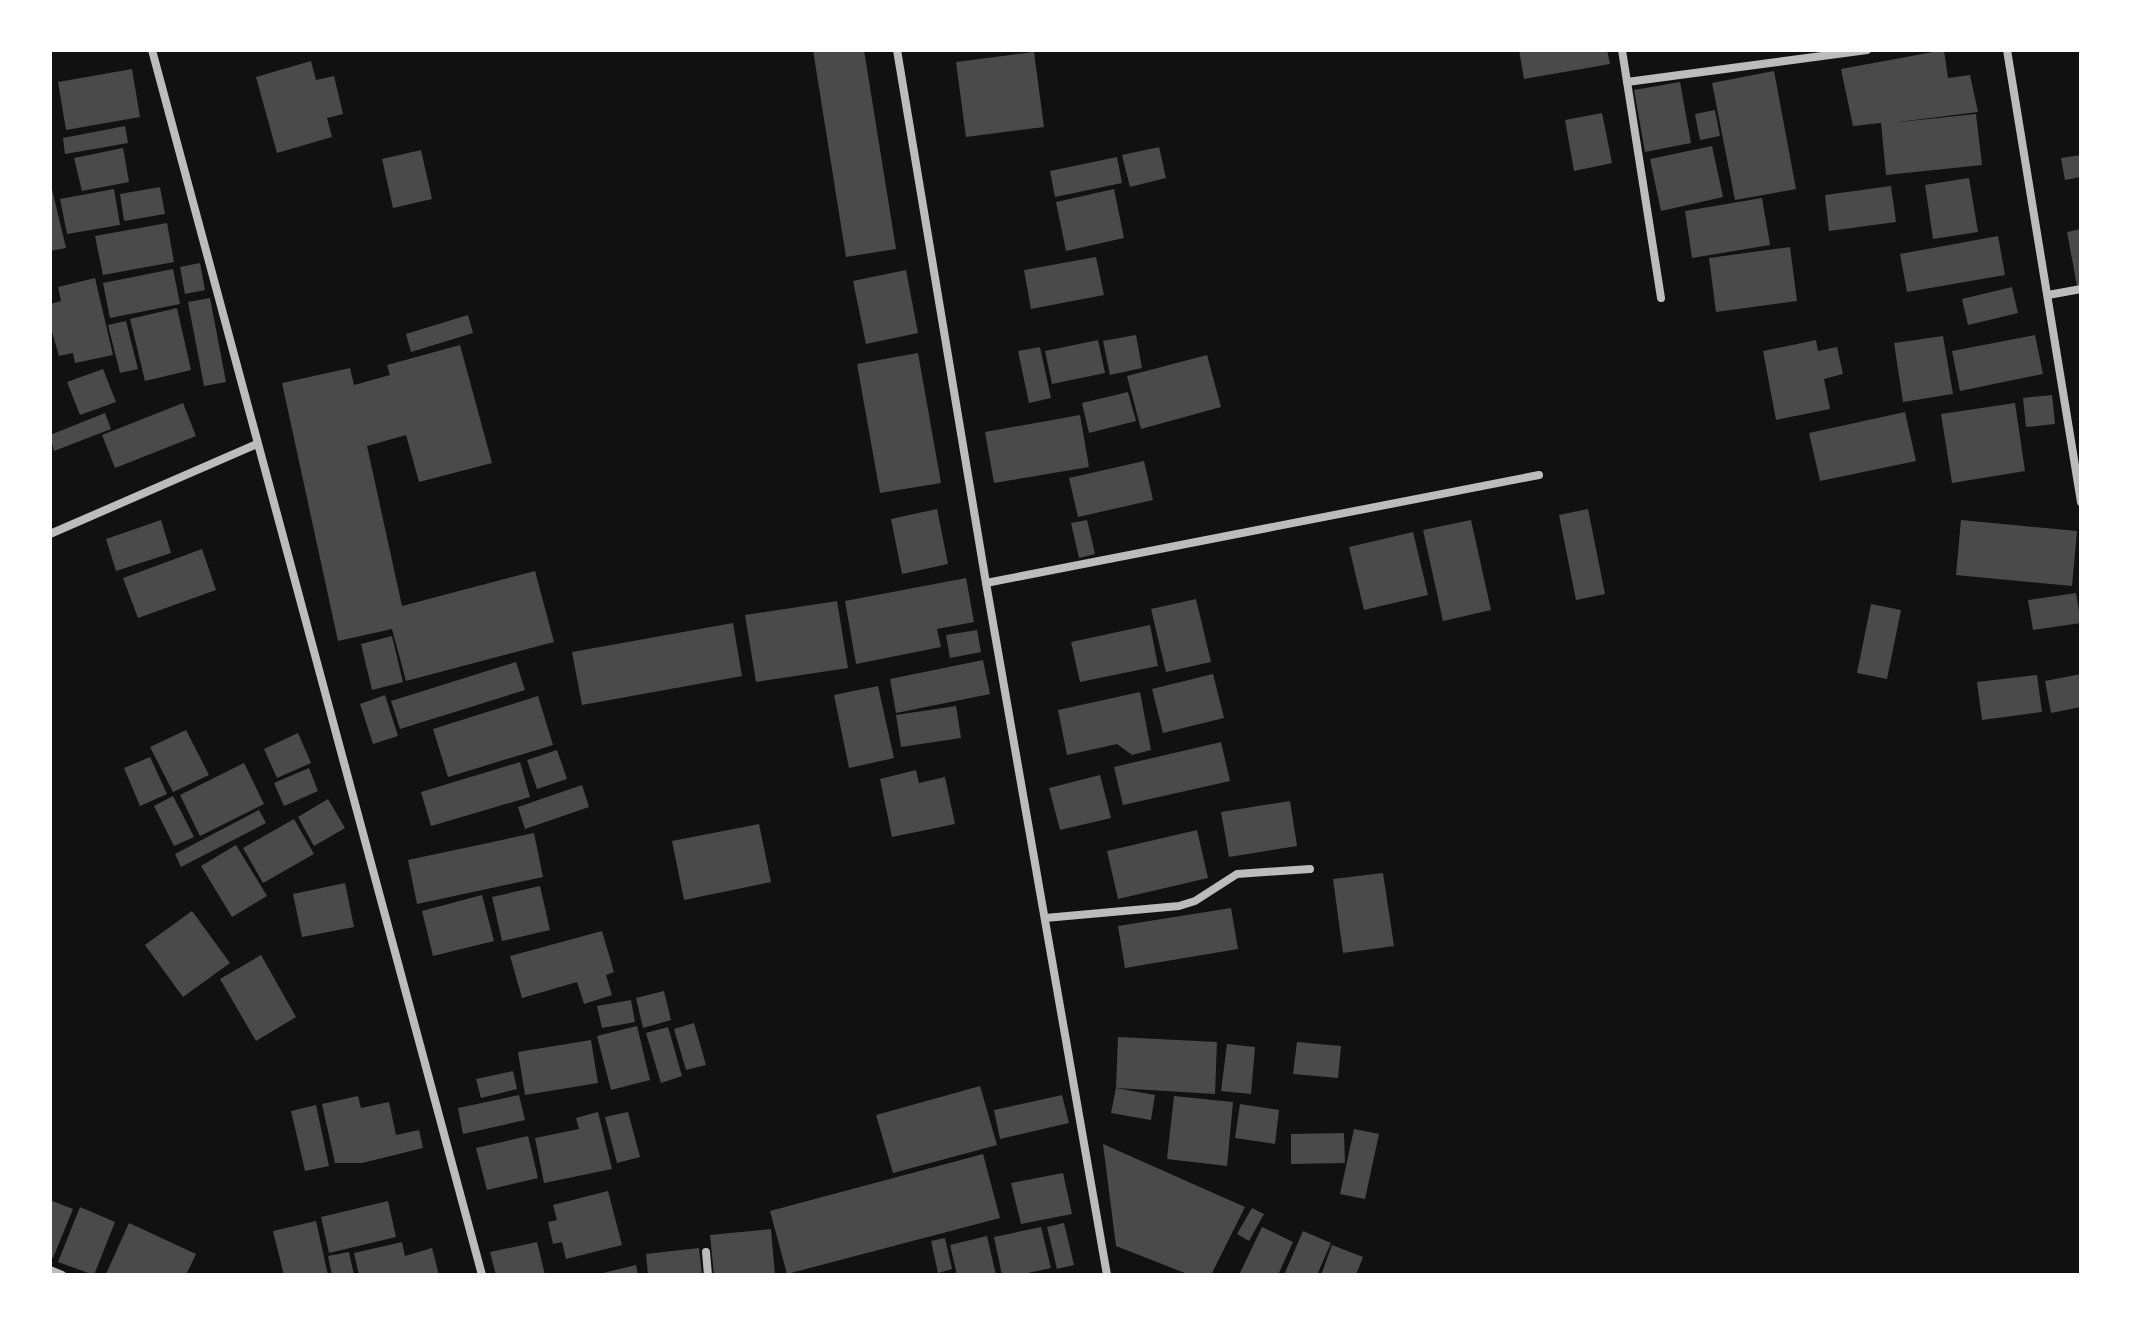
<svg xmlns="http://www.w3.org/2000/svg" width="2131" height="1325" viewBox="0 0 2131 1325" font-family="Cabin,sans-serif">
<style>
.building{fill:#4a4a4a}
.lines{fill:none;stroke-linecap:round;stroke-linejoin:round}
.minor{stroke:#bcbcbc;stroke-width:8}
</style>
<rect width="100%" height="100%" fill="#111"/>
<g class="building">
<polygon points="813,50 864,50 896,249 846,257"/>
<polygon points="1519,50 1607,50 1610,64 1524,79"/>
<polygon points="1944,50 1948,78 1970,75 1978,112 1890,123 1976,114 1982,165 1886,175 1881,123 1853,126 1841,69"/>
<polygon points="1034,52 1044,127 966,137 956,62"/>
<polygon points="311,61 316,80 334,76 343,114 327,118 332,137 277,153 256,77"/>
<polygon points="132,69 140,117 66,130 58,82"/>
<polygon points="1774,71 1796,189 1735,200 1712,83"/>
<polygon points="1680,82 1691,143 1645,152 1634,90"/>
<polygon points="1715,110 1720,136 1700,140 1695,114"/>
<polygon points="1602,113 1612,163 1574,171 1565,120"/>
<polygon points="125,126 128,143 65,154 63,138"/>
<polygon points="1712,146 1723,197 1661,211 1650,159"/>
<polygon points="1159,147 1166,178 1130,187 1122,155"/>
<polygon points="123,148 129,182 82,191 74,158"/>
<polygon points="421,150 432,199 393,208 382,159"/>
<polygon points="2081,155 2081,177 2065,180 2061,158"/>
<polygon points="1117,157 1122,183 1055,197 1050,171"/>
<polygon points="1969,178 1978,232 1933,239 1925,185"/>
<polygon points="50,181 66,248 50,251"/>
<polygon points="1891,186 1896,222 1829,231 1825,195"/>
<polygon points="160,187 165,214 124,221 120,194"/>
<polygon points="114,189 120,225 67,234 60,199"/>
<polygon points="1114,189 1124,238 1066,251 1056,202"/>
<polygon points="1762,198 1770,245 1692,258 1685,211"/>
<polygon points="167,223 174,262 103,275 95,236"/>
<polygon points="2081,229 2081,286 2077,286 2067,232"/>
<polygon points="1998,236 2005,275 1907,292 1900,254"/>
<polygon points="1790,247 1797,301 1716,312 1709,258"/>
<polygon points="1096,257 1104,295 1031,309 1024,270"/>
<polygon points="200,263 205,290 185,294 180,267"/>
<polygon points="173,269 180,304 110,318 103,283"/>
<polygon points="906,270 918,333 866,344 853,281"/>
<polygon points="95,278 113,355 75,363 73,353 59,356 50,325 50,304 61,301 58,287"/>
<polygon points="2012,287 2018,313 1968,325 1962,299"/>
<polygon points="210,298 226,382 204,386 188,302"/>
<polygon points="177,308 191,370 145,381 130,319"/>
<polygon points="468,315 473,333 411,352 406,334"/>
<polygon points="126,321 138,369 120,373 108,325"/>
<polygon points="1136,335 1142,368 1110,375 1103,341"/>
<polygon points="2035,335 2043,374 1960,391 1952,351"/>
<polygon points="1943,336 1953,394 1903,402 1894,343"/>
<polygon points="1098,340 1105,373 1052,384 1045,351"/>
<polygon points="1816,340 1818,351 1837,347 1843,374 1824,379 1830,409 1776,420 1763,351"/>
<polygon points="460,345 492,463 419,482 406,435 367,446 402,606 535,571 554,642 406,681 392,629 338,641 282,383 350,368 354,385 390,375 387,365"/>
<polygon points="1040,347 1051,398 1029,403 1018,351"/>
<polygon points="918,353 941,483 880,493 857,364"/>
<polygon points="1207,355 1221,407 1141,429 1127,376"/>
<polygon points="103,369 116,402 80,415 67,382"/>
<polygon points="1128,392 1136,421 1089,433 1082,403"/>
<polygon points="2052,395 2055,424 2026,427 2023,398"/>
<polygon points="183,403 196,436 115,468 102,435"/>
<polygon points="2015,403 2025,471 1952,483 1941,414"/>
<polygon points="1905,412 1916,461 1820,481 1809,433"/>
<polygon points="105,413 111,429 54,451 50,435"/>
<polygon points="1080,415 1089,467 994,483 985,432"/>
<polygon points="1144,461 1153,500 1078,517 1069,478"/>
<polygon points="937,509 948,564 902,574 891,519"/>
<polygon points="1588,509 1605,594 1576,600 1559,515"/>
<polygon points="161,520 171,553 116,571 106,539"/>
<polygon points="1087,520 1095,554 1079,558 1071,523"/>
<polygon points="1471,520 1491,610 1443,621 1423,530"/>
<polygon points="1961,520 2077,531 2072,586 1956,575"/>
<polygon points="1413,532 1428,595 1364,610 1349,547"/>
<polygon points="202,549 216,590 138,618 123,578"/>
<polygon points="966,578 974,622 937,629 941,647 856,664 845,601"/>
<polygon points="2076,593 2081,623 2033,630 2028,600"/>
<polygon points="1196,599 1211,662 1166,672 1151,609"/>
<polygon points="837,601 848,668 756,682 745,615"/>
<polygon points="1871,604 1901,610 1887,679 1857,673"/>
<polygon points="733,623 742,676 582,705 572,652"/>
<polygon points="1150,625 1158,666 1080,682 1071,642"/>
<polygon points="977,630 981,652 950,658 946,635"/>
<polygon points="392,636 403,682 372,690 361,644"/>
<polygon points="983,660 990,694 896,713 890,679"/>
<polygon points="516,662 525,690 400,729 391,701"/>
<polygon points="1213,674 1224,718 1163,733 1152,689"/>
<polygon points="2081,674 2081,707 2051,713 2045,681"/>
<polygon points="2037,675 2042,712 1982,720 1977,682"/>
<polygon points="878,686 894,758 849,768 834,695"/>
<polygon points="1140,692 1151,750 1132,755 1117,744 1067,755 1058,710"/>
<polygon points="385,695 398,736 373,744 360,704"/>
<polygon points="538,696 553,745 448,777 433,729"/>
<polygon points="956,706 961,738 901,747 896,715"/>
<polygon points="186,730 209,775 173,792 150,747"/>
<polygon points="298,733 311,763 277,778 264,749"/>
<polygon points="1221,742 1230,781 1123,805 1114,767"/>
<polygon points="557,750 567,779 537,789 527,760"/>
<polygon points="150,757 167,794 140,806 124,768"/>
<polygon points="520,762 530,797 431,826 421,792"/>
<polygon points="244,763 264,804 200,836 180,795"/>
<polygon points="309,768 318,791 284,806 274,783"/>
<polygon points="916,770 919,783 945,777 955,824 892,837 880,779"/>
<polygon points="1100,775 1111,818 1060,830 1049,788"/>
<polygon points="582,785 589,807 525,829 518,807"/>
<polygon points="173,796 194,837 174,846 154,806"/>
<polygon points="328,799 345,828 314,846 298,817"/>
<polygon points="1290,801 1297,846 1229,857 1221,812"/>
<polygon points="259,810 266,823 181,867 175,854"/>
<polygon points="294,819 314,854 263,883 243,848"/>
<polygon points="759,824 771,882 684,900 672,841"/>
<polygon points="1197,830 1208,878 1118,899 1107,851"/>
<polygon points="534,833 543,877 417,904 408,860"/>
<polygon points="236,845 267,896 232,917 201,866"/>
<polygon points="1383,873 1394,946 1343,953 1333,879"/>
<polygon points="345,883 354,927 302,937 293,894"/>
<polygon points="540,886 550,930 502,941 492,897"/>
<polygon points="482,895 494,941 433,956 422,911"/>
<polygon points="1231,908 1238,949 1125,968 1118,926"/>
<polygon points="192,911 230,963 183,997 145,945"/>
<polygon points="602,931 614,972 606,975 612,995 584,1004 577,982 522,998 510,956"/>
<polygon points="261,955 296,1017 256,1041 220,979"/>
<polygon points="664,991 671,1020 643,1028 636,998"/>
<polygon points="631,1000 635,1022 602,1028 597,1006"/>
<polygon points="694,1023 706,1065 686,1070 674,1029"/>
<polygon points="637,1026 650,1080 611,1090 597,1036"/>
<polygon points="668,1027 682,1076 661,1083 646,1033"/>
<polygon points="1118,1037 1217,1042 1215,1094 1116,1088"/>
<polygon points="591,1040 598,1083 525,1095 518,1052"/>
<polygon points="1297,1042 1341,1046 1338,1078 1293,1074"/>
<polygon points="1227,1044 1255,1047 1251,1094 1221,1091"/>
<polygon points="513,1071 517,1089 481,1098 476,1079"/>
<polygon points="980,1086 997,1145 893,1173 876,1115"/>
<polygon points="1116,1088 1155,1095 1151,1120 1111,1113"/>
<polygon points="519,1095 525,1120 463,1134 458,1108"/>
<polygon points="1062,1095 1069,1123 1000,1139 994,1110"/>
<polygon points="358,1096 361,1108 389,1102 396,1135 419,1130 423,1148 362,1163 335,1163 322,1104"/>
<polygon points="1174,1096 1233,1102 1227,1166 1167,1159"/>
<polygon points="1240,1104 1279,1110 1275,1144 1235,1138"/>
<polygon points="316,1105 329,1166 305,1171 291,1111"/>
<polygon points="598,1112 612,1169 544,1183 535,1138 579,1129 576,1118"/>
<polygon points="628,1112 640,1157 617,1163 605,1117"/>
<polygon points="1354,1129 1379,1134 1365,1199 1340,1194"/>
<polygon points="1344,1133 1345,1163 1291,1164 1291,1134"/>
<polygon points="528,1136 538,1178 487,1190 476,1148"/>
<polygon points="1103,1144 1245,1207 1211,1275 1190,1275 1116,1246"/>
<polygon points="983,1154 1000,1218 787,1274 770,1211"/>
<polygon points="1063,1173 1072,1214 1021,1224 1011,1183"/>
<polygon points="608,1191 622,1245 566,1259 562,1242 553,1244 548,1222 557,1220 553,1205"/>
<polygon points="50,1200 73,1209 53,1258 50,1257"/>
<polygon points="388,1201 396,1237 329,1253 321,1217"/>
<polygon points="80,1207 115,1222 94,1275 58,1262"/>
<polygon points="1252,1208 1264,1214 1249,1241 1237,1234"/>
<polygon points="316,1221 328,1275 284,1275 273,1231"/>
<polygon points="129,1223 196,1254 186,1275 106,1274"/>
<polygon points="1064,1223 1074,1265 1057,1269 1047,1227"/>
<polygon points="1041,1227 1051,1268 1019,1275 1002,1275 994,1237"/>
<polygon points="1262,1227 1293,1242 1278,1275 1239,1275"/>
<polygon points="771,1229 775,1275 714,1275 710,1235"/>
<polygon points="1303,1231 1331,1243 1317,1275 1284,1275"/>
<polygon points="987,1236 996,1275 957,1275 950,1245"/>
<polygon points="945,1238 952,1269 938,1273 931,1241"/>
<polygon points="402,1242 405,1256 432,1248 439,1275 359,1275 354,1253"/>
<polygon points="537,1242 545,1275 496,1275 490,1252"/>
<polygon points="1332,1245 1363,1257 1356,1275 1321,1275"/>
<polygon points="699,1248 702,1275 648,1275 646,1254"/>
<polygon points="349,1252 354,1275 332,1275 328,1256"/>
<polygon points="636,1265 638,1275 599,1275 599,1274"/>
</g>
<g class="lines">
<g class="minor">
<polyline points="152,50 482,1275"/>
<polyline points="897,50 986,583 1107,1275"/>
<polyline points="1622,50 1661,298"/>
<polyline points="2007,50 2081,502"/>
<polyline points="1627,82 1867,50"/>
<polyline points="2048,295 2081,289"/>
<polyline points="50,534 257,444"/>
<polyline points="986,583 1539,475"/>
<polyline points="1045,918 1179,906 1195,901 1237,874 1310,869"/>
<polyline points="706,1252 708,1275"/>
<polyline points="50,1270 62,1275"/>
</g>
</g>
<rect width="2131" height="1325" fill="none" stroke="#ffffff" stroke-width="104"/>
</svg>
